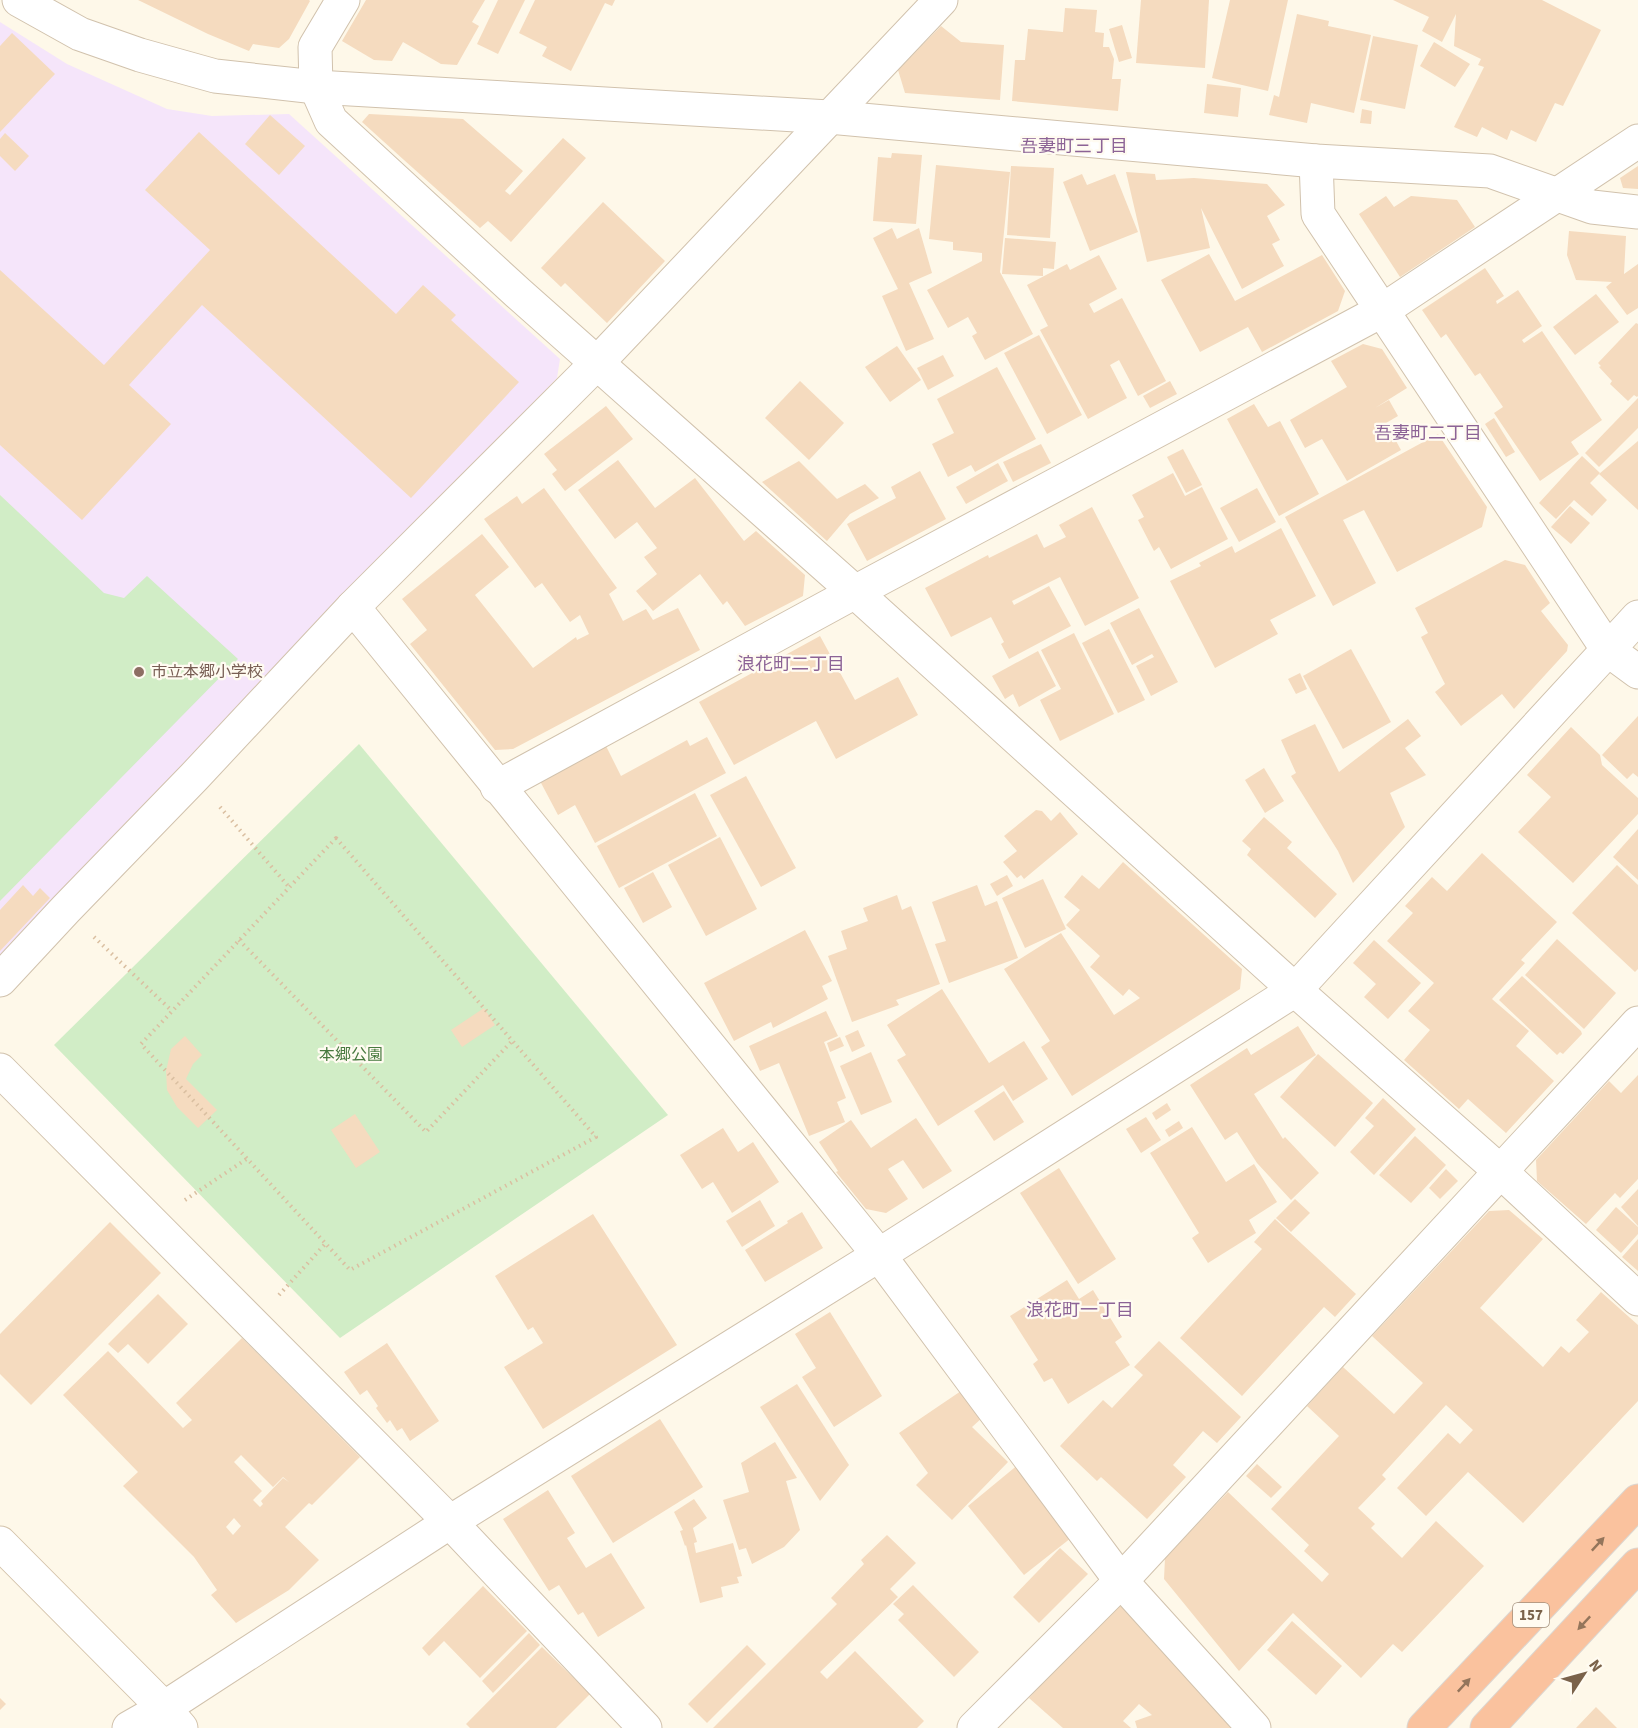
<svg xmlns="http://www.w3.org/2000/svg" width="1638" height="1728" viewBox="0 0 1638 1728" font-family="'Source Sans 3','Noto Sans JP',sans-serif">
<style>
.education{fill:#f5e5fa}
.green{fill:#d1edc6}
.building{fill:#f5dbbf;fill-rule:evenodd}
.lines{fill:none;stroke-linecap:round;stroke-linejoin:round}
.street-casing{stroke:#d1c2ad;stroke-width:35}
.secondary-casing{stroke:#d4c3ab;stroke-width:35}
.highway-casing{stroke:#dcd6d0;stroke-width:35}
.path{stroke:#dabfa1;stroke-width:4;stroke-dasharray:1.5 4.5;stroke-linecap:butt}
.street{stroke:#fff;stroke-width:33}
.secondary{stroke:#fff;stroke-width:33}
.highway{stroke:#fac29e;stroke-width:33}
.oneway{fill:#94755b}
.education-dot{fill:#8d6e63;stroke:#fffbf1;stroke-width:2}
.labels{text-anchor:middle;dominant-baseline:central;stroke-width:4.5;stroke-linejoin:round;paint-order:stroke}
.shield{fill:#fffbf1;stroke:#a2907c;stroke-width:1.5}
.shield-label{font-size:15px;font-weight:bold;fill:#7a624a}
.education-label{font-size:16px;fill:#785e54;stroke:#fffbf1;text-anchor:start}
.park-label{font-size:16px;fill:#487a3f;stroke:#fffbf1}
.neighbourhood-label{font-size:18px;fill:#8c6396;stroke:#fffbf1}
</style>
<rect width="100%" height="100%" fill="#fef8e9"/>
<polygon class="education" points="0,22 67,64 167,109 212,116 289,114 560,359 557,378 0,965"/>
<g class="green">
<polygon points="0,495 104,593 124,598 147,576 238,659 0,901"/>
<polygon points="359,744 668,1115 340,1338 54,1045"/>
</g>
<g class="building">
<polygon points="138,0 309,0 310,1 289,39 279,48 253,44 249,51 208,34"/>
<polygon points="366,0 485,0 472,22 479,26 457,65 441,64 403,42 392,61 374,60 342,41"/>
<polygon points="498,0 525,0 498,54 477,44"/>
<polygon points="535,0 615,0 612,6 605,3 571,71 542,56 547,47 519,33"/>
<polygon points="1141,0 1209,0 1205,68 1136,63"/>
<polygon points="1230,0 1288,0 1268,91 1212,78"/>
<polygon points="1393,0 1542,0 1601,30 1563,106 1555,103 1536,142 1511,130 1507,140 1482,127 1477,137 1454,127 1484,67 1478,65 1481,59 1454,46 1456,14 1442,42 1422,31 1429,17"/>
<polygon points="1065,8 1097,10 1095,32 1104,33 1103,47 1109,47 1114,59 1112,79 1121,79 1118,111 1012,101 1015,60 1025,60 1028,29 1063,32"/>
<polygon points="1297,14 1329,21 1328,26 1371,35 1354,113 1311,103 1307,123 1269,115 1274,95 1279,97"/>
<polygon points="1122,25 1132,58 1119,62 1109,29"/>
<polygon points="941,26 961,42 1004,45 1000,100 905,93 898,70"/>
<polygon points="12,33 55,74 0,132 0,46"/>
<polygon points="1373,36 1418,45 1405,109 1360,100"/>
<polygon points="1434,42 1470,64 1455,87 1420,66"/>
<polygon points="1207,84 1241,88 1238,117 1204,113"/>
<polygon points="1362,109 1372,111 1371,124 1360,123"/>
<polygon points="369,114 463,119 523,171 505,191 510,195 563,138 586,158 511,242 488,221 480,228 404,160 362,122"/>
<polygon points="270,115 305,146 279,175 245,144"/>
<polygon points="199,132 396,314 423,285 456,315 451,320 519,382 411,498 202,305 129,385 171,424 82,520 0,445 0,270 104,365 210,250 145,190"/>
<polygon points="5,133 29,156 15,171 0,156 0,139"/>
<polygon points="892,153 922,155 916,224 873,221 878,157 891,158"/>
<polygon points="936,165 1010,172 1000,272 1033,334 985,360 972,336 977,333 968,317 948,328 927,290 982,261 982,253 953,250 953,242 929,239"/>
<polygon points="1011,166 1054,168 1050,238 1007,235"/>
<polygon points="1638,166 1638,189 1623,188 1620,178"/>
<polygon points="1126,172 1155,174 1156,180 1194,178 1267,184 1285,205 1267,216 1280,240 1272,244 1284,266 1242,289 1201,208 1210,248 1147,262"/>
<polygon points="1082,174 1087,185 1115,174 1138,232 1090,251 1063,182"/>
<polygon points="1386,196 1394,207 1411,196 1457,200 1475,227 1400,277 1359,214"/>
<polygon points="603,202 665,261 607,323 565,283 561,287 541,268"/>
<polygon points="892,228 897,239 919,228 932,273 909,283 934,339 906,351 882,296 898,289 873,238"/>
<polygon points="1569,231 1626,236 1624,274 1638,264 1638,308 1627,315 1606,287 1612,282 1576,280 1567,255"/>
<polygon points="1005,238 1056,242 1054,269 1043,268 1043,276 1002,274"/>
<polygon points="1209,254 1235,301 1322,255 1345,291 1338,311 1262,352 1248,327 1200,352 1161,280"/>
<polygon points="1099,255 1117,289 1089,304 1094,313 1122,298 1166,381 1138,396 1119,360 1110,365 1127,398 1088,419 1040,330 1048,326 1027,285 1067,264 1070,270"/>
<polygon points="1485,268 1504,296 1496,301 1497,304 1518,290 1542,326 1522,340 1524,343 1542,331 1602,420 1571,442 1579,454 1540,481 1494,413 1503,407 1480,373 1475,376 1446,334 1441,338 1422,310"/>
<polygon points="1596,294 1619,322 1575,355 1553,327"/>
<polygon points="1636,323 1638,324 1638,396 1637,397 1634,395 1628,401 1610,384 1612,381 1599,367 1601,366 1598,363"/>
<polygon points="1039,335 1082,415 1047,434 1004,353"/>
<polygon points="1363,344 1382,349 1407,388 1375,408 1389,400 1398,416 1386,423 1401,450 1347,481 1322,439 1305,448 1290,420 1347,387 1331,361"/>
<polygon points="897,346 921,380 890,402 865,367"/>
<polygon points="943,355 954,376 928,390 917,368"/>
<polygon points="997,367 1036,439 975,472 971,465 948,477 932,444 954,433 937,399"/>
<polygon points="800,381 844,423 809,460 765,418"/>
<polygon points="1170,381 1177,394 1150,408 1143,396"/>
<polygon points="1638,398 1638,428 1599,467 1585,453"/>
<polygon points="1254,404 1268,427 1280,421 1319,494 1279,516 1227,419"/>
<polygon points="606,406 633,439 565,491 552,474 557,470 544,454"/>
<polygon points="1494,418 1515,452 1506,457 1485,424"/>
<polygon points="1438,434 1487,507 1482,527 1397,572 1364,510 1343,520 1376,583 1333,606 1285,517"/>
<polygon points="1638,441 1638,510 1599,474"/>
<polygon points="1041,444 1051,463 1013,482 1003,462"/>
<polygon points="1183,449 1202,485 1186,493 1167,457"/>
<polygon points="1582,456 1600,473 1590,483 1607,500 1592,516 1574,500 1556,519 1539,503"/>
<polygon points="618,460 655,508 695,478 744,541 756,531 805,575 803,596 745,626 727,601 723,605 700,574 653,611 636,591 657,574 644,557 657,548 637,522 615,539 578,490"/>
<polygon points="799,461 837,499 865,484 879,498 850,514 827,541 762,482"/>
<polygon points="998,463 1008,481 966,504 956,487"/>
<polygon points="920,471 946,519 867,561 847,524 896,498 891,487"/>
<polygon points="1173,473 1185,496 1202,487 1228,539 1171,569 1159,547 1154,551 1138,520 1144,517 1132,495"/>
<polygon points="544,488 617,588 609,594 623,621 646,609 653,620 678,608 700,650 513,749 495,750 410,644 427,630 402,599 482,534 509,567 475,595 533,668 576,637 577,640 589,634 580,615 570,622 542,583 535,588 484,519 517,496 522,504"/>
<polygon points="1257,488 1276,522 1239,542 1220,508"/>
<polygon points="1570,506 1590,523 1571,544 1551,527"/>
<polygon points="1092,507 1139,598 1085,626 1060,577 1012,601 1014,605 1049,586 1071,626 1009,659 1001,644 1004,642 991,617 951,637 925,588 988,555 989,558 1037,534 1044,548 1066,537 1059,525"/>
<polygon points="1281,528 1316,596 1270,620 1278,634 1215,668 1170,581 1201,566 1199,563 1232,546 1235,553"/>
<polygon points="1505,560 1525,565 1550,603 1541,611 1568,645 1567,651 1514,709 1502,694 1461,726 1435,692 1445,684 1421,637 1428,633 1415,608"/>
<polygon points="1139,608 1178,682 1151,696 1136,666 1154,657 1152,654 1132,665 1110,623"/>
<polygon points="1109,629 1145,700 1118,713 1082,643"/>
<polygon points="1074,633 1114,714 1060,741 1040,700 1061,689 1041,650"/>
<polygon points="820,636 855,700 898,677 918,715 836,759 816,721 734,765 699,702"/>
<polygon points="1351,649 1391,722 1343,749 1303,676"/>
<polygon points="1038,651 1056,686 1019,707 1013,694 1005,699 992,676"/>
<polygon points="1300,673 1307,689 1296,694 1288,679"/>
<polygon points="1638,716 1638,777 1633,773 1627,779 1602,755"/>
<polygon points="1408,719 1421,736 1405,748 1426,775 1390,793 1405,827 1353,883 1338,851 1291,776 1296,773 1281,740 1315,724 1339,772"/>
<polygon points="1571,727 1600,755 1602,765 1638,798 1638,814 1573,883 1518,832 1551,797 1527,775"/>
<polygon points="707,737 726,773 595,843 575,805 558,815 540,781 606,746 621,776 687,740 690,746"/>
<polygon points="1264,768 1284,801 1265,813 1245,780"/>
<polygon points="746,776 796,868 761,887 710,795"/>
<polygon points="695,793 717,836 619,888 597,846"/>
<polygon points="1036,810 1042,811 1051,821 1060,812 1078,834 1024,879 1021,875 1017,878 1003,862 1017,851 1004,836"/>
<polygon points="1264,817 1292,842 1287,848 1337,894 1315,918 1247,855 1251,849 1242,841"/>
<polygon points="1638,829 1638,880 1613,857"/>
<polygon points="720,837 757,909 706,936 668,865"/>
<polygon points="1482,853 1557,922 1521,960 1525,963 1492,999 1529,1031 1516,1046 1554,1081 1506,1133 1468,1099 1459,1109 1404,1060 1430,1030 1408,1011 1434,983 1387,941 1413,913 1405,906 1432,877 1447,891"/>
<polygon points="1123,862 1242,969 1240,989 1072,1096 1041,1047 1050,1041 1004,969 1061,933 1114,1015 1140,998 1129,989 1123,996 1090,967 1100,956 1066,925 1080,910 1064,897 1082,875 1099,889"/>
<polygon points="1617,865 1638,885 1638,969 1635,972 1572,913"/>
<polygon points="653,872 672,907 643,923 624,888"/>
<polygon points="1007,875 1013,886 997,896 990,884"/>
<polygon points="1043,879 1066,929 1025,948 1002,898"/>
<polygon points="23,885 33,896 40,888 50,898 0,951 0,910"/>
<polygon points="977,885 985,906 997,901 1018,958 949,983 935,944 946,941 932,902"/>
<polygon points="897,895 902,910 911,906 940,984 896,1000 899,1005 852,1022 828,956 847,949 841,931 868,921 863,908"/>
<polygon points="805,930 832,981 822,986 828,999 773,1028 771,1022 734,1041 704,983"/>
<polygon points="1557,939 1616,993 1584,1029 1525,975"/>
<polygon points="1374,940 1421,983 1388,1019 1364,997 1376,984 1353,963"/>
<polygon points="1522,976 1581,1031 1582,1034 1563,1054 1560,1052 1557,1055 1499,1000"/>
<polygon points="942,989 989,1063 1024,1041 1048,1079 1013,1101 1003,1085 938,1126 897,1060 906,1055 887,1025"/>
<polygon points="484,1008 495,1025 462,1047 451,1030"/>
<polygon points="826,1011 838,1036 824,1042 846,1098 837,1102 845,1122 809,1136 779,1063 760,1071 749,1046"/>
<polygon points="1298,1026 1316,1055 1254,1094 1283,1139 1285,1137 1319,1173 1291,1200 1257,1163 1237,1132 1225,1140 1190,1085 1247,1048 1251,1055"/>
<polygon points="858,1030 865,1046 852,1052 845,1036"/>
<polygon points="185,1036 202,1055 193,1064 186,1079 217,1110 198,1128 177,1107 167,1090 166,1071 171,1049"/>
<polygon points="840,1037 844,1046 830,1052 827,1043"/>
<polygon points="871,1052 892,1102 861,1115 840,1066"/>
<polygon points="1318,1054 1373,1103 1335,1147 1280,1097"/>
<polygon points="1638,1075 1638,1179 1620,1198 1615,1193 1586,1224 1537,1181 1536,1160 1609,1081 1621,1093"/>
<polygon points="1004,1091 1024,1122 994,1141 974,1111"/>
<polygon points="1383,1098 1416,1129 1374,1175 1350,1152 1374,1126 1365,1118"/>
<polygon points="1167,1103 1171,1110 1156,1120 1152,1113"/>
<polygon points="355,1114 380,1152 356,1168 331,1130"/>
<polygon points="1146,1117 1161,1140 1141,1153 1126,1129"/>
<polygon points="916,1118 952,1171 923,1189 903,1160 888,1169 908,1199 886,1213 866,1209 836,1172 838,1171 819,1142 851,1120 871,1148"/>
<polygon points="1179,1121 1183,1128 1169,1137 1165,1130"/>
<polygon points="1192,1127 1226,1182 1254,1164 1277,1202 1249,1220 1256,1233 1208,1263 1192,1238 1199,1233 1150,1153"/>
<polygon points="723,1128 738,1152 753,1142 779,1182 732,1213 713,1182 702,1189 680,1155"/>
<polygon points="1415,1136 1446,1165 1411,1203 1379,1175"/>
<polygon points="1059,1168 1116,1259 1078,1284 1020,1193"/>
<polygon points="1446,1169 1458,1181 1440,1199 1429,1188"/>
<polygon points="1638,1189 1638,1226 1621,1207"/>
<polygon points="1295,1199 1310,1213 1291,1232 1276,1218"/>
<polygon points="760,1200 775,1226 742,1247 726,1221"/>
<polygon points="1616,1207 1638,1227 1638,1234 1621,1253 1596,1230"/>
<polygon points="1509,1210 1543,1239 1480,1308 1543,1367 1561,1346 1569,1353 1589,1332 1576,1320 1601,1292 1638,1325 1638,1401 1523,1523 1468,1472 1426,1516 1397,1488 1448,1433 1460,1444 1473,1430 1446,1405 1382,1475 1386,1479 1358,1508 1375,1524 1371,1528 1402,1558 1436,1521 1484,1566 1402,1652 1393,1644 1361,1678 1293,1613 1239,1671 1164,1579 1165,1558 1228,1492 1322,1582 1329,1574 1304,1551 1309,1545 1271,1509 1339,1436 1307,1406 1343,1367 1394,1414 1423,1383 1372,1336 1489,1211"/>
<polygon points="802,1212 823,1248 765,1282 745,1250 788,1223 787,1221"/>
<polygon points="593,1214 677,1345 543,1429 504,1367 543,1343 533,1327 528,1330 495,1276"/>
<polygon points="1275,1219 1356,1294 1335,1317 1324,1307 1242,1396 1180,1338 1262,1249 1254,1242"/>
<polygon points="110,1222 161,1273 31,1405 0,1374 0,1334"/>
<polygon points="1638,1239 1638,1271 1622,1257"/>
<polygon points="1067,1280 1079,1299 1093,1290 1122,1337 1115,1342 1130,1365 1068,1404 1052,1378 1044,1382 1033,1364 1038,1360 1010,1316"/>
<polygon points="158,1294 188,1324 148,1364 128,1344 118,1353 108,1344"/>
<polygon points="830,1312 882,1396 834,1427 802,1377 816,1368 795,1334"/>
<path d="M242 1338 360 1457 312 1505 309 1503 285 1527 319 1560 289 1590 236 1623 211 1595 217 1590 194 1557 123 1486 138 1472 63 1395 108 1351 183 1428 192 1420 176 1403ZM241 1455 273 1487 283 1477 289 1482 283 1478 261 1501 263 1504 260 1507 253 1500 262 1491 234 1462ZM234 1518 241 1526 233 1535 226 1527Z"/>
<polygon points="1159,1341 1241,1417 1217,1443 1203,1431 1173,1465 1186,1477 1147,1519 1101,1477 1097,1481 1060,1446 1103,1400 1112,1408 1143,1375 1134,1367"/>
<polygon points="387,1343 439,1421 410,1441 402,1428 397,1431 390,1420 387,1423 376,1408 378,1406 367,1390 360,1395 344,1372"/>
<polygon points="797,1384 849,1465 820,1501 760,1407"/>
<polygon points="961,1391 983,1417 972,1427 1008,1462 952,1520 916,1485 928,1473 899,1433"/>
<polygon points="660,1419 703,1487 613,1543 571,1476"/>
<polygon points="775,1442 797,1478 786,1481 800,1530 784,1547 752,1564 746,1548 739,1550 723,1500 749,1492 741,1463"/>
<polygon points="1020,1463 1076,1534 1024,1575 968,1506"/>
<polygon points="1257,1464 1282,1487 1271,1498 1246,1476"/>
<polygon points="548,1490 575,1533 567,1538 586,1568 611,1553 645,1608 598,1637 583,1612 578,1615 559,1585 549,1591 503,1519"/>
<polygon points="694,1499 707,1518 693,1528 697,1542 694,1543 696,1553 733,1543 742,1576 737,1577 739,1583 721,1587 723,1597 700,1603 686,1545 685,1546 680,1531 683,1530 674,1512"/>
<polygon points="887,1535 916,1563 890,1589 898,1597 820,1672 827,1679 855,1651 924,1721 917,1728 713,1728 837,1604 831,1598 864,1564 861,1560"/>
<polygon points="1060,1548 1088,1574 1039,1623 1013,1597"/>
<polygon points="913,1585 979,1652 954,1677 898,1620 904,1614 893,1604"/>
<polygon points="483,1586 527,1631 480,1678 444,1641 429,1656 422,1648"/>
<polygon points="1114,1606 1135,1607 1232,1728 1137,1728 1135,1721 1152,1715 1139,1704 1123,1721 1131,1728 1063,1728 1029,1698"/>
<polygon points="1292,1621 1342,1666 1316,1695 1267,1650"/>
<polygon points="529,1633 540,1645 493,1693 482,1681"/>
<polygon points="747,1645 766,1664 707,1723 688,1704"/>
<polygon points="542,1647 590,1694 556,1728 470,1728 466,1724"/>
<polygon points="0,1698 6,1704 0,1710"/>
<polygon points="1596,1707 1617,1728 1576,1728"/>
</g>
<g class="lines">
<g class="street-casing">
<g id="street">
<polyline points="19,0 80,34 140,55 215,76 316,87 829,117 1316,161 1490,171 1592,207 1638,212"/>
<polyline points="343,0 315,47 316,87 331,121 518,293 855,592 1295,990 1500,1171 1638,1299"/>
<polyline points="1316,161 1318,214 1608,650 1638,672"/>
<polyline points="353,607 879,1255 1121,1581 1254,1728"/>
<polyline points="497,787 855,592 1383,310 1638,141"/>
<polyline points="0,980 66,909 194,777 353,607 597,363 941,0"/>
<polyline points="0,1070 450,1522 645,1728"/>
<polyline points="129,1728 164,1708 450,1522 879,1255 1295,990 1638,617"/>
<polyline points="974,1728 1121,1581 1638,1023"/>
</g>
</g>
<g class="secondary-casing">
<polyline id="secondary" points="0,1543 164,1708 181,1728"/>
</g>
<g class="highway-casing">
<g id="highway">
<polyline points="1424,1728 1638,1501"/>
<polyline points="1487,1728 1638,1565"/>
</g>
</g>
<g class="path">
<polyline points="220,807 289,887"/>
<polygon points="336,838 596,1137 350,1270 141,1044"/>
<polyline points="94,937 172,1011"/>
<polyline points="239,940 426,1132 512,1041"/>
<polyline points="185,1200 248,1158"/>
<polyline points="279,1295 326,1243"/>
</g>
<use href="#street" class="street"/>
<use href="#secondary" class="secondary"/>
<use href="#highway" class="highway"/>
</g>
<defs><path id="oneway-solid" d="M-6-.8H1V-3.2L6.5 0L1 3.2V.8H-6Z" transform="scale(1.5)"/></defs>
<g class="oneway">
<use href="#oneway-solid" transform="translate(1598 1544) rotate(-47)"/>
<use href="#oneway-solid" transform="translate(1584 1623) rotate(133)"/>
<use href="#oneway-solid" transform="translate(1464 1685) rotate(-47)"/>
</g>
<circle class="education-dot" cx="139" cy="672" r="6"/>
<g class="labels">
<rect class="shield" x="1513" y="1603" width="36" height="24" rx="4.5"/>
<g class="shield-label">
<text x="1531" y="1615">157</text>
</g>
<g class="education-label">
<text x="151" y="672">市立本郷小学校</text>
</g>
<g class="park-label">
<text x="351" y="1055">本郷公園</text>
</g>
<g class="neighbourhood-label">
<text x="1074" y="146">吾妻町三丁目</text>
<text x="1428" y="433">吾妻町二丁目</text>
<text x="791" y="664">浪花町二丁目</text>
<text x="1080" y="1310">浪花町一丁目</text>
</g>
</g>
<g transform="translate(1584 1674) rotate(54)" stroke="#fffbf1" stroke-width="4.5" paint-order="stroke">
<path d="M0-4.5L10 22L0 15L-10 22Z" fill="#7a624a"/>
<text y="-9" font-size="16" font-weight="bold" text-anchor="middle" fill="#7a624a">N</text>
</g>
</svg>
